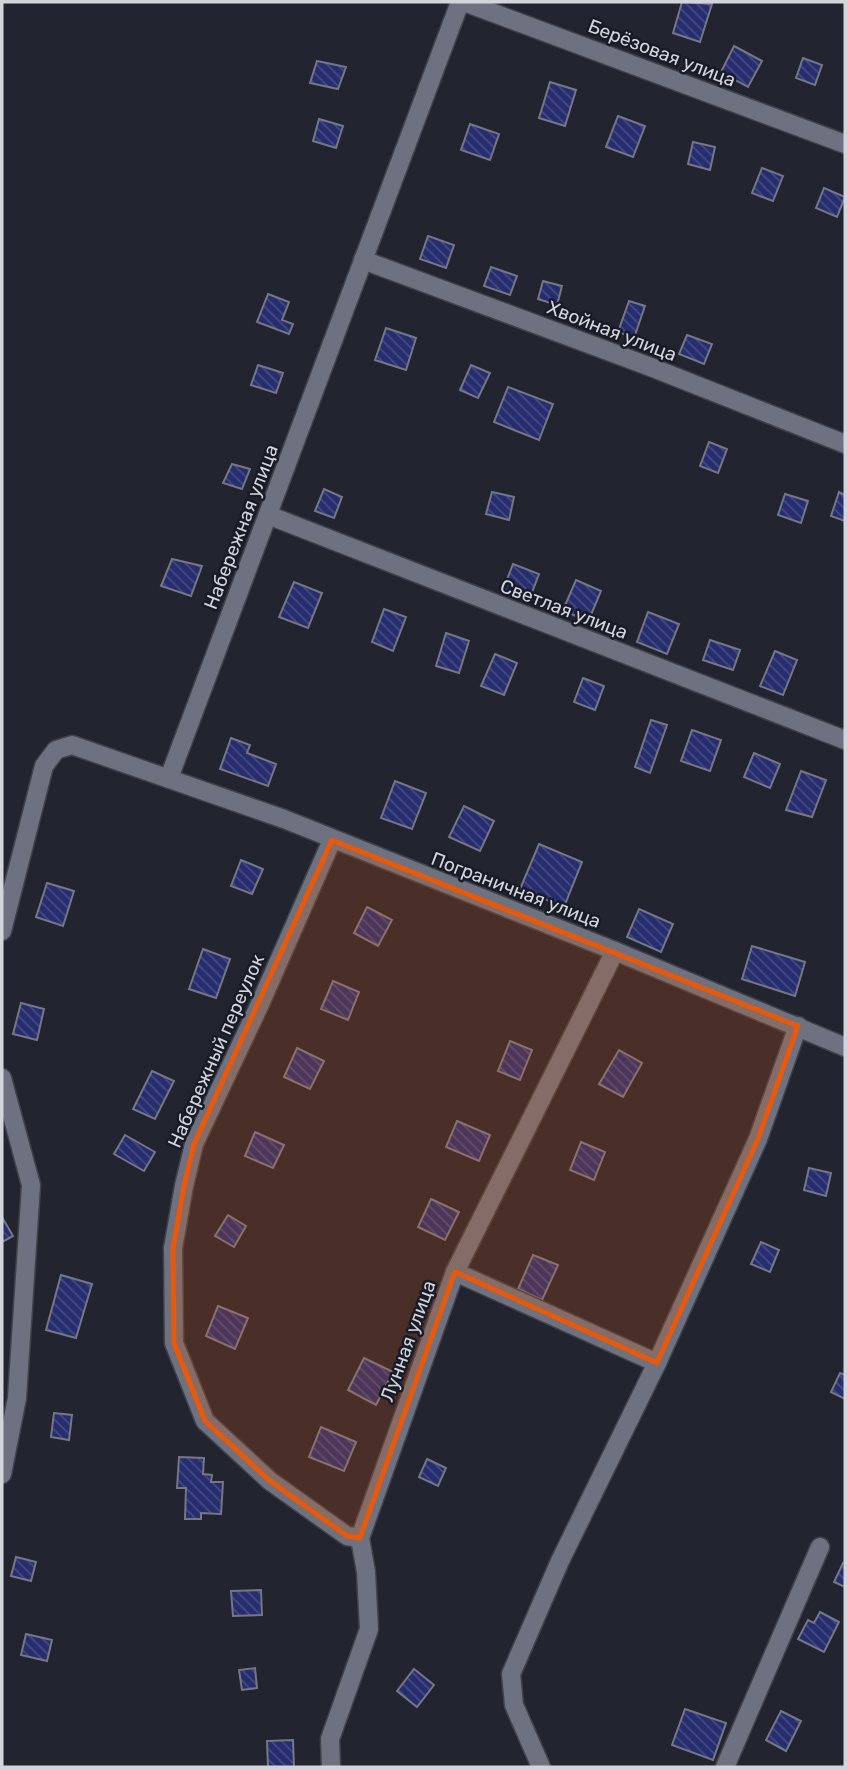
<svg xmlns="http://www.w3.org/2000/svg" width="847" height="1769" viewBox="0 0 847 1769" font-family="Rubik,sans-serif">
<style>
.building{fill:url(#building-back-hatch);stroke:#747785;stroke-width:2}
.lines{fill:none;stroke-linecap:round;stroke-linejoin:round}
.minor-casing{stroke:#40424b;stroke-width:21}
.minor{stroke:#6e717f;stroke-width:18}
.marked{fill:#e8590c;fill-opacity:0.2;stroke:#e8590c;stroke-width:5;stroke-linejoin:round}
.labels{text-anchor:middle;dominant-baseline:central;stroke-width:5;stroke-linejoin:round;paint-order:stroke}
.street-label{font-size:19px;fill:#d3d5dd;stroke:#191b26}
</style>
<defs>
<pattern id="building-back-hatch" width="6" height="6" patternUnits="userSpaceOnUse" patternTransform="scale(1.75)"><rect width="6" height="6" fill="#272d6e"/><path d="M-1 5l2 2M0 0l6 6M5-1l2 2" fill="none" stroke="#454b82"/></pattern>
</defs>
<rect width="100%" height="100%" fill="#222530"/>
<g class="building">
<polygon points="682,2 712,4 700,42 673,33"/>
<polygon points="734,46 762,61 748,87 721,72"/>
<polygon points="803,58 822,65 815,85 796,78"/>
<polygon points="317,61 346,67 338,89 310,83"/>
<polygon points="550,82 576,90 565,126 539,118"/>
<polygon points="618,116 645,126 633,157 606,147"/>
<polygon points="319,119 343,126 336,148 313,141"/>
<polygon points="470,124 499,134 490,160 461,150"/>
<polygon points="693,142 715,147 710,170 688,164"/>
<polygon points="762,168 783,176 773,201 752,193"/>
<polygon points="824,188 845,197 837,217 816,208"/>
<polygon points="428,236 454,245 446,268 420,259"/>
<polygon points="491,267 517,276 510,295 484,286"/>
<polygon points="543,281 562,286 557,305 538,299"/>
<polygon points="268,294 289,302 282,320 293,324 289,334 257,322"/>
<polygon points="629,301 645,306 634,338 618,332"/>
<polygon points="386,328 416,338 406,370 375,360"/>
<polygon points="687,335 712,344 704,364 679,354"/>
<polygon points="258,365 283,373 276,393 251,385"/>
<polygon points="471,365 490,373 478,398 460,390"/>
<polygon points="508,387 553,404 539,440 494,422"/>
<polygon points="709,442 727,449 718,473 700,466"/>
<polygon points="232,464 250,469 242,489 223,483"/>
<polygon points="324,489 342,497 334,518 315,511"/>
<polygon points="492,492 514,497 509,520 486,514"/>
<polygon points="839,492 845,495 845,521 831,516"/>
<polygon points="785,494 808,501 801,523 778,515"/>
<polygon points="172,559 202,566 191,596 161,586"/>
<polygon points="513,564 539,574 529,600 503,590"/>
<polygon points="576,580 601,591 588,622 563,610"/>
<polygon points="294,582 322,593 308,628 279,617"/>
<polygon points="384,609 406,617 393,651 372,642"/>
<polygon points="648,612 679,624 667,654 637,642"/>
<polygon points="446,633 469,641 459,673 436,666"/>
<polygon points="710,640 740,650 733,670 703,660"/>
<polygon points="775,651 797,660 783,695 760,686"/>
<polygon points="495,654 517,663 504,695 481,686"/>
<polygon points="583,678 604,686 595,710 574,702"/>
<polygon points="651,720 667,725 650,773 635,767"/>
<polygon points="692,730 721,740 710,771 681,761"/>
<polygon points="231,738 250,745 247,753 276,764 268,786 220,769"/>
<polygon points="754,753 780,764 770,788 744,777"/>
<polygon points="801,771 826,780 812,817 786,810"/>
<polygon points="395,781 426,793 412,829 381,818"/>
<polygon points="464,806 494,821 480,851 449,837"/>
<polygon points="539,844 582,862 564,907 520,889"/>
<polygon points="241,860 263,869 252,894 231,886"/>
<polygon points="47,883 74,891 63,926 36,917"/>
<polygon points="367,907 392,920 378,946 354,933"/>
<polygon points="639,909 673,924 661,952 627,937"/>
<polygon points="752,946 805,962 795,996 742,979"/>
<polygon points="203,949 230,959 216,998 189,989"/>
<polygon points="333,981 359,992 348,1020 321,1009"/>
<polygon points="21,1003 44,1009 37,1040 13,1034"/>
<polygon points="510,1041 532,1050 520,1080 498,1071"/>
<polygon points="297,1048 324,1061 310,1089 284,1077"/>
<polygon points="619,1050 642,1063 623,1097 599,1084"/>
<polygon points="152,1071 174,1081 155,1119 133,1109"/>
<polygon points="457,1121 490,1135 479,1161 446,1147"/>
<polygon points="255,1132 284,1145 273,1168 245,1156"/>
<polygon points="125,1135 155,1152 144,1171 114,1154"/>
<polygon points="581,1142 605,1152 594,1180 570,1170"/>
<polygon points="809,1168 831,1173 826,1196 804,1190"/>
<polygon points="431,1199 459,1212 445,1240 418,1227"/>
<polygon points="228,1215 246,1226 234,1247 215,1236"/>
<polygon points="2,1217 13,1236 2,1242"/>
<polygon points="761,1242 779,1250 770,1272 751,1264"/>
<polygon points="533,1255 558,1265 542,1300 518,1289"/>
<polygon points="61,1275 92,1284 76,1338 46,1330"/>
<polygon points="218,1306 248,1318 235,1349 206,1336"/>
<polygon points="364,1358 393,1372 376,1405 348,1390"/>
<polygon points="840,1373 845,1375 845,1399 831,1392"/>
<polygon points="54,1413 72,1415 69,1440 51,1437"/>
<polygon points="321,1427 356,1442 344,1471 309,1457"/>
<polygon points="179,1457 204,1458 203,1474 212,1475 211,1482 223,1482 221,1514 201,1513 201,1519 185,1519 186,1488 177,1488"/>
<polygon points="427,1459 446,1468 438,1486 419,1477"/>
<polygon points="16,1557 36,1562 31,1581 11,1576"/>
<polygon points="843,1563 845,1564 845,1587 834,1582"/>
<polygon points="261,1590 262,1615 233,1616 231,1591"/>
<polygon points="820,1612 839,1622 824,1652 798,1639 808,1620 814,1623"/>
<polygon points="26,1634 52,1640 47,1661 21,1655"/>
<polygon points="255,1668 257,1688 242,1690 239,1670"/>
<polygon points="414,1669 434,1685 417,1707 397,1691"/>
<polygon points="685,1709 726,1723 713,1760 672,1745"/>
<polygon points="781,1711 801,1721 786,1751 766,1740"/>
<polygon points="293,1740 294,1767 268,1767 267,1741"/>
</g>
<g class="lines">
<g class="minor-casing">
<g id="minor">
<polyline points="464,2 845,144"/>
<polyline points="363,260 648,366 845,444"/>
<polyline points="268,515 845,740"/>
<polyline points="169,778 460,2"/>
<polyline points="332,840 260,1004 194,1144 184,1186 173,1248 174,1343 205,1421 270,1481 347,1536 360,1538"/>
<polyline points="2,931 44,766 56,750 72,745 284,819 615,951 845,1047"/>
<polyline points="2,1078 31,1185 17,1398 2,1474"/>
<polyline points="455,1272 657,1363"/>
<polyline points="331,1767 330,1739 369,1629 366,1572 360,1538 455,1272 615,951"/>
<polyline points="541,1767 514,1705 511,1674 560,1561 657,1363 758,1139 798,1026"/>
<polyline points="725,1767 820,1547"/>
</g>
</g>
<use href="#minor" class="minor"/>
</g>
<path class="marked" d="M332 840 798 1026 758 1139 657 1363 455 1272 360 1538 347 1536 270 1481 205 1421 174 1343 173 1248 184 1186 194 1144Z"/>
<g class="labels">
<g class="street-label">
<text transform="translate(662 53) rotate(21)">Берёзовая улица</text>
<text transform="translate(612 331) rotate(21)">Хвойная улица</text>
<text transform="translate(241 527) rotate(-69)">Набережная улица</text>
<text transform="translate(564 609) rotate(21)">Светлая улица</text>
<text transform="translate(516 890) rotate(21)">Пограничная улица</text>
<text transform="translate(216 1051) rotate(-66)">Набережный переулок</text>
<text transform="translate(408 1341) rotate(-70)">Лунная улица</text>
</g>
</g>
<rect width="847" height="1769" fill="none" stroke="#d3d5dd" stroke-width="7"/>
</svg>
